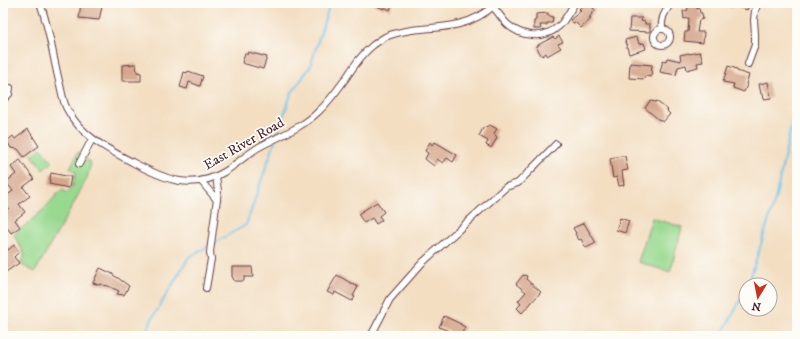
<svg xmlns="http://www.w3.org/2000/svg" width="800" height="339" viewBox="0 0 800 339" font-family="'IM FELL DW Pica',serif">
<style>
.green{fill:#98d98f;stroke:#717c5d}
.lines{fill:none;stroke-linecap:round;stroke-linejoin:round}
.stream{stroke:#6dc3ea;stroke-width:2}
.building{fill:#d6a78e}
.minor-casing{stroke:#633c42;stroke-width:8}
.minor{stroke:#fff;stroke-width:6}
.labels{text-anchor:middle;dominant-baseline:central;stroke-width:3.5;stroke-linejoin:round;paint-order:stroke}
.street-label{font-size:14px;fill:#4a1f2b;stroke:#fdfcf7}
</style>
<rect width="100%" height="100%" fill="#fdfcf7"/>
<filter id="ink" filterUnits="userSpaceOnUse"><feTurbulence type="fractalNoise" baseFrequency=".025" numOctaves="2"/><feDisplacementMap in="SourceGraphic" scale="8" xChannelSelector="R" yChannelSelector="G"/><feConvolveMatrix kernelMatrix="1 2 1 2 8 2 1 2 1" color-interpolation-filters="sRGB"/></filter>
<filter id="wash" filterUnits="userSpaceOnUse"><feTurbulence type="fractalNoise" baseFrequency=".012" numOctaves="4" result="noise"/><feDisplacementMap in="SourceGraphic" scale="16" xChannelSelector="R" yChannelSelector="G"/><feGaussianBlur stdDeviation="0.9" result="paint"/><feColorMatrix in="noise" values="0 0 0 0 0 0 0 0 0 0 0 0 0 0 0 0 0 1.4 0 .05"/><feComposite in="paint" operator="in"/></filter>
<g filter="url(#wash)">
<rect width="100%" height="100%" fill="#f3dec2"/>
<g class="green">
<polygon points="41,148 53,162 43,170 32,155"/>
<polygon points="78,152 91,163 87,178 75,201 35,272 20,264 25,255 14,235 43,210 62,189 67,193 73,185 76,172 70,168"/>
<polygon points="652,218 682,227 670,272 638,262"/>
</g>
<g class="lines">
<g class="stream">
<polyline points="277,135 291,94 310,67 330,3"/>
<polyline points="748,285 775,200 796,104 797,73"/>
<polyline points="144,336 152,319 189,257 246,225 275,141"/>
<polyline points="721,336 746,290"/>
</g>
</g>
<g id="blocks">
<g class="building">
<polygon points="81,3 102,7 99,20 79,18"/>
<polygon points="370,3 393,3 390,10 384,7 384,9"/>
<polygon points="585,3 588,3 595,10 589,18 591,19 581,28 575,22 573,23 570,20 581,11 579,9"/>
<polygon points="720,3 750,3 747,10 733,5 732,8"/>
<polygon points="696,4 697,9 699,8 700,13 702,13 703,19 699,20 697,32 704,32 703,43 684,41 685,32 688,32 689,18 684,19 683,11 688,10 687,5"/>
<polygon points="548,13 548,16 551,16 551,17 553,17 552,23 547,23 547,25 540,25 541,29 534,29 534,21 536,20 536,14"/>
<polygon points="630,18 642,18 641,21 645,22 645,24 650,24 650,32 629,31"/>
<polygon points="559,36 563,42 558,44 561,48 547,56 546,53 542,56 536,47 538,46 538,45 553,37 555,39"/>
<polygon points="637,37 639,44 644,43 646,49 629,54 625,40"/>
<polygon points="248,52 267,57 263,69 242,63 245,53 247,55"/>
<polygon points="700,52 703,62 697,63 698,67 687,70 686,65 678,67 676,75 660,72 663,60 666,61 667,58 681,61 680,55 689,53 689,54"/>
<polygon points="630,63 652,65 651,77 645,76 644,79 629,78"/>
<polygon points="136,64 137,72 141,73 141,81 122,81 122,65"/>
<polygon points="728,66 737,69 737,71 749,75 746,84 747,85 744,92 733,88 734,84 723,82"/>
<polygon points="188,71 203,76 200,86 189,82 187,89 180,87 184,72 187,73"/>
<polygon points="768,82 771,98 764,99 763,94 761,94 759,84"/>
<polygon points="650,101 656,102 656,101 668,110 667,111 670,114 663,122 658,119 645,108"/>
<polygon points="490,125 497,129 494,133 497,138 491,148 486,145 488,141 479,136 483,128"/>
<polygon points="28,129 39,146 24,157 18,149 11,148 7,141 13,136 15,139"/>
<polygon points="430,142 432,145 435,142 457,155 453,162 447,158 443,163 437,159 434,166 425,159 428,153 425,151"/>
<polygon points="621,156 625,156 628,170 622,171 624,185 619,186 617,177 613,178 610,159"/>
<polygon points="20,160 34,179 23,187 30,196 19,204 25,212 15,220 20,227 11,233 3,222 3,212 9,208 3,200 3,198 13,191 6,182 16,174 11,167"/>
<polygon points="51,173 71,177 69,188 49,184"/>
<polygon points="377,202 384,212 379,216 382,220 376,224 372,218 364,223 358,214"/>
<polygon points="620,218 629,221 625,233 616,230"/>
<polygon points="584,223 596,243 586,248 581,239 579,240 575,234 576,233 573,228"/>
<polygon points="3,239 8,250 14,245 19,252 14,257 19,263 3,274"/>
<polygon points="232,267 252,267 253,277 244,277 244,281 234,281 233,278 232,277"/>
<polygon points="100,268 113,274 113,275 118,278 129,286 124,295 117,294 119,291 106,285 105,286 101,284 99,285 93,283"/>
<polygon points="337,275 358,287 353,296 355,297 352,301 335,292 334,295 327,292"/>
<polygon points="523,275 527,276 526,279 541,292 522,313 517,308 521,304 518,301 526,292 516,284"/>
<polygon points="444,316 461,324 461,325 465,327 461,335 456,333 456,334 439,327"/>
</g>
</g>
</g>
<g filter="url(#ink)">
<use href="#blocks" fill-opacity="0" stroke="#633c42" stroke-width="1"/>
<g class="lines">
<g class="minor-casing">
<g id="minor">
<path d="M40 3C50 30 53 58 60 85 62 93 63 102 67 109 80 135 107 149 132 162 164 179 192 192 226 171 237 163 248 154 259 147 279 136 302 128 318 112 329 102 338 89 346 78 354 66 361 55 372 46 376 43 380 40 385 37 408 27 435 30 459 24 473 21 487 12 497 3"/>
<path d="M493 7C498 12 502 19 507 24 521 37 544 40 559 26 565 21 570 10 575 3"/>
<path d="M662 29C661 16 665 13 671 3"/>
<circle cx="662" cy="37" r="8"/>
<polyline points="748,64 755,45 755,34 754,20 755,11 758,3"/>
<polyline points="3,100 9,94 10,88"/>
<polyline points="79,164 92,139"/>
<polyline points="201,181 217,200"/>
<polyline points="206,288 211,259 210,252 218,191 216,176"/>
<polyline points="371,336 390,299 422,263 506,187 518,183 556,144"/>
</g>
</g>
<use href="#minor" class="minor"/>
</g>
</g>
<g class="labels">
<g class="street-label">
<text transform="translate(244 144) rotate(-30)">East River Road</text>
</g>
</g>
<rect width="800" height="339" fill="none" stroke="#fdfcf7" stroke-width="16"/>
<g transform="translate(758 297) rotate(190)"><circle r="19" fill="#fdfcf7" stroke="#b5a4a5"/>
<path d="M0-3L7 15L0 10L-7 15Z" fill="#c8321e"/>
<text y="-6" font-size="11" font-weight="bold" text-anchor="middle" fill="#4a1f2b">N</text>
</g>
</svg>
